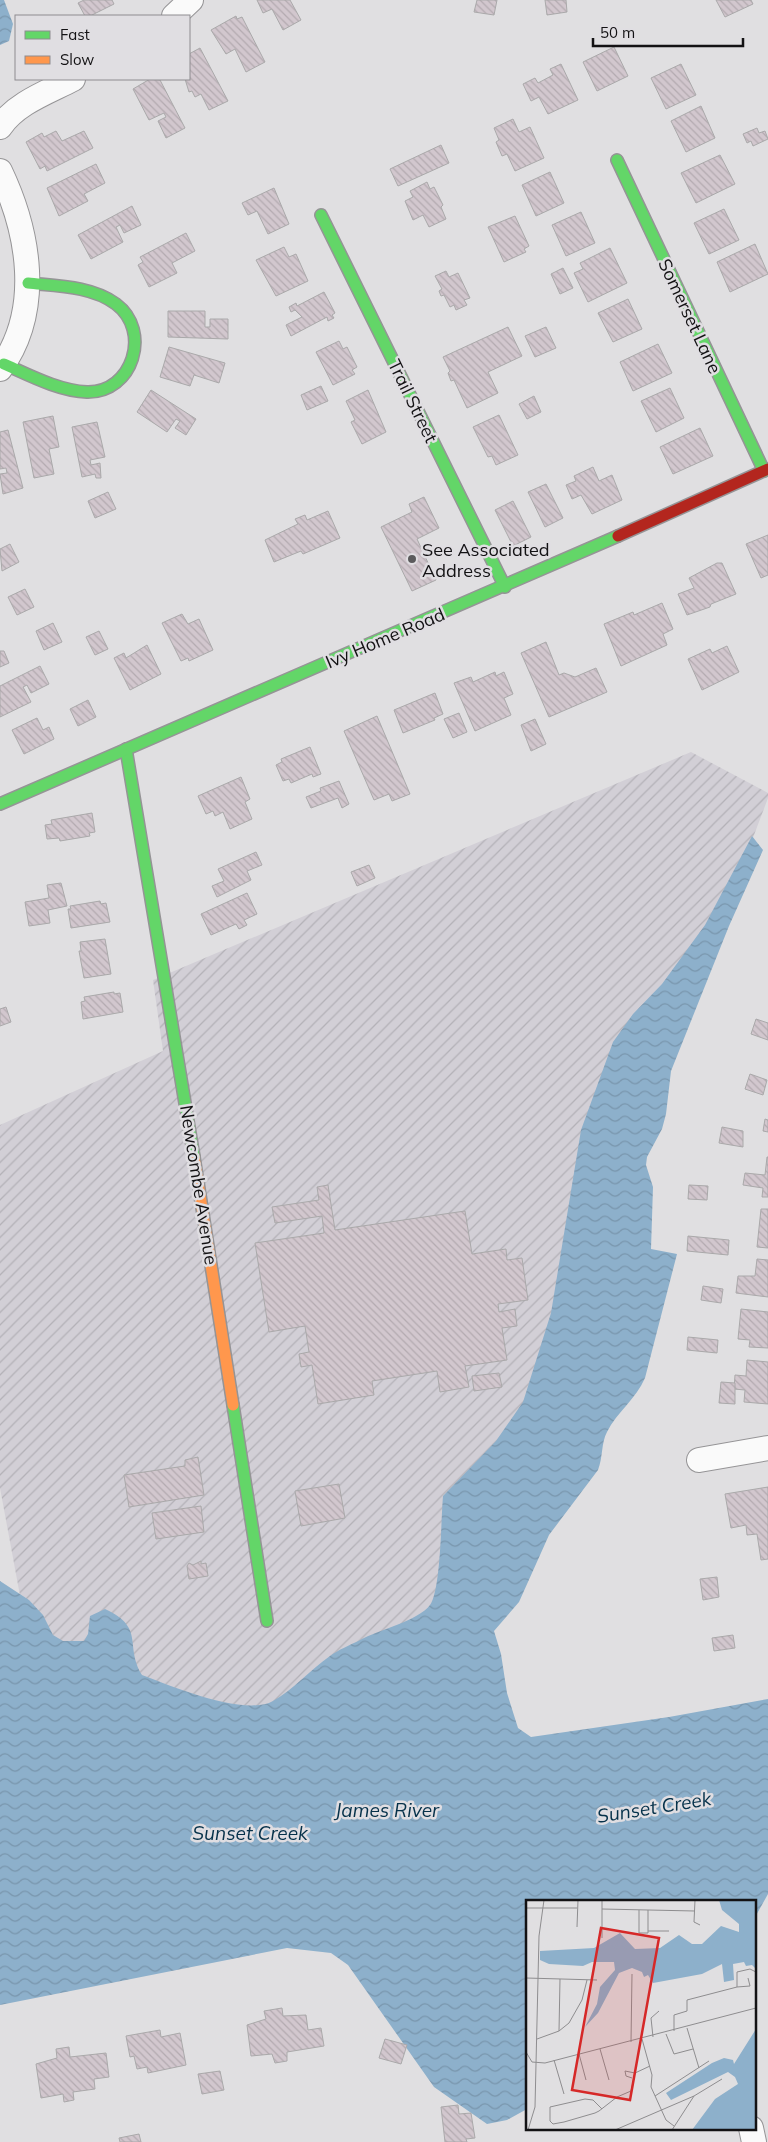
<svg xmlns="http://www.w3.org/2000/svg" width="768" height="2142" viewBox="0 0 768 2142" font-family="Mulish,sans-serif">
<style>
.industrial{fill:url(#industrial-furrows)}
.water{fill:url(#water-waves)}
.building{fill:url(#building-back-hatch);stroke:#aaa9aa}
.lines{fill:none;stroke-linecap:round;stroke-linejoin:round}
.street-casing{stroke:#959496;stroke-width:26}
.fast-casing{stroke:#959496;stroke-width:14}
.slow-casing{stroke:#959496;stroke-width:14}
.jam-casing{stroke:#959496;stroke-width:14}
.street{stroke:#fafafa;stroke-width:24}
.fast{stroke:#63d668;stroke-width:11}
.slow{stroke:#ff974d;stroke-width:11}
.jam{stroke:#b3261e;stroke-width:11}
.poi-dot{fill:#5b5a5c;stroke:#e0dee2;stroke-width:2}
.labels{text-anchor:middle;dominant-baseline:central;stroke-width:5;stroke-linejoin:round;paint-order:stroke}
.street-label{font-size:18px;fill:#131214;stroke:#e0dee2}
.poi-label{font-size:18px;fill:#131214;stroke:#e0dee2;text-anchor:start}
.water-label{font-size:19px;font-style:italic;fill:#05314a;stroke:#e0dee2}
.inset-road{fill:none;stroke:#8e8d8f;stroke-width:1}
.view{fill:#d62828;fill-opacity:0.15;stroke:#d62828;stroke-width:2.5}
.inset-edge{fill:none;stroke:#131214;stroke-width:2.5}
</style>
<defs>
<pattern id="industrial-furrows" width="10" height="10" patternUnits="userSpaceOnUse" patternTransform="scale(1.25)"><rect width="10" height="10" fill="#d2cfd6"/><path d="M-1 1l2-2M0 10L10 0M9 11l2-2" fill="none" stroke="#b3b1b7"/></pattern>
<pattern id="water-waves" width="16" height="10" patternUnits="userSpaceOnUse" patternTransform="scale(1.25)"><rect width="16" height="10" fill="#8db0cb"/><path d="M0 5q4-4 8 0t8 0" fill="none" stroke="#7996ad"/></pattern>
<pattern id="building-back-hatch" width="6" height="6" patternUnits="userSpaceOnUse" patternTransform="scale(1.25)"><rect width="6" height="6" fill="#d2c7ce"/><path d="M-1 5l2 2M0 0l6 6M5-1l2 2" fill="none" stroke="#b3aab0"/></pattern>
</defs>
<rect width="100%" height="100%" fill="#e0dfe1"/>
<polygon class="industrial" points="691,752 768,793 768,798 466,1599 256,1715 61,1651 21,1601 0,1488 0,1125 163,1051 153,980"/>
<g class="water">
<polygon points="0,0 4,0 13,24 9,41 0,45"/>
<path d="M752 836 763 850 729 926 671 1071 666 1114 662 1129 647 1157 646 1165 653 1187 651 1249 677 1254 645 1378C636 1399 617 1412 607 1432 601 1443 603 1458 598 1470L549 1535 519 1602 494 1631 501 1654 507 1693 518 1728 531 1737 669 1717 768 1699V1894L754 1919V1901H527V2109L507 2120 487 2124 434 2087 348 1965 331 1953 287 1948 0 2005V1581L29 1600 43 1615 53 1635 63 1641H84L88 1634 90 1616 105 1609C146 1628 124 1645 142 1675 171 1686 245 1717 273 1701 294 1689 310 1670 330 1656 338 1650 350 1645 360 1640 378 1630 418 1621 430 1605 441 1590 441 1518 443 1496L496 1441 523 1402 551 1313 581 1130 613 1042 633 1014 662 984 705 925Z"/>
</g>
<g class="building">
<polygon points="84,0 112,0 114,4 90,16 85,16 78,3"/>
<polygon points="257,0 290,0 301,20 283,30 272,9 263,13"/>
<polygon points="477,0 497,0 494,15 474,12"/>
<polygon points="545,0 566,0 567,12 547,15"/>
<polygon points="716,0 751,0 753,4 725,17"/>
<polygon points="236,16 237,19 242,17 265,62 246,72 235,49 226,54 211,30"/>
<polygon points="614,47 628,76 597,91 583,62"/>
<polygon points="200,48 228,101 209,110 201,94 195,97 192,91 189,92 185,79 189,79 189,54"/>
<polygon points="561,64 578,100 548,114 539,97 531,101 523,84 535,78 538,83 553,75 550,69"/>
<polygon points="681,64 696,95 666,109 651,78"/>
<polygon points="150,79 160,80 185,128 166,138 158,121 166,117 164,113 149,120 133,89"/>
<polygon points="701,106 715,138 686,152 671,121"/>
<polygon points="513,119 519,132 530,127 544,158 515,171 507,154 502,156 496,142 499,140 494,128"/>
<polygon points="757,128 759,133 765,131 768,139 753,146 751,141 747,143 743,134"/>
<polygon points="56,131 62,141 84,131 93,148 47,171 45,166 40,169 26,142 42,133 44,137"/>
<polygon points="441,145 449,163 398,186 390,169"/>
<polygon points="720,155 735,184 696,203 681,173"/>
<polygon points="96,164 105,183 84,194 88,201 59,216 47,188"/>
<polygon points="550,172 564,203 536,216 522,185"/>
<polygon points="427,182 430,189 434,187 443,205 441,207 446,219 429,227 423,215 413,220 405,201 413,197 410,191"/>
<polygon points="274,188 289,224 268,234 257,211 248,215 242,203"/>
<polygon points="132,206 141,225 124,233 120,225 116,227 123,242 91,259 78,235"/>
<polygon points="724,209 739,240 709,254 694,223"/>
<polygon points="581,212 595,243 566,256 552,225"/>
<polygon points="515,216 529,246 524,249 526,252 504,262 488,227"/>
<polygon points="186,233 195,251 172,263 177,273 149,287 138,265 143,262 140,257"/>
<polygon points="755,244 768,274 730,292 717,262"/>
<polygon points="284,247 289,257 296,254 308,281 276,296 256,260"/>
<polygon points="610,248 627,283 588,302 574,273 583,269 580,263"/>
<polygon points="563,268 573,288 560,294 551,274"/>
<polygon points="446,271 449,277 458,273 470,298 464,300 467,305 456,310 454,305 450,307 444,295 441,296 439,291 442,289 435,276"/>
<polygon points="324,292 335,313 332,315 334,318 328,321 327,317 291,336 286,325 302,317 295,310 291,312 289,307 296,303 297,306"/>
<polygon points="628,299 642,329 613,342 598,313"/>
<polygon points="168,311 205,311 205,327 210,327 210,319 228,319 228,339 168,337"/>
<polygon points="508,327 522,356 488,372 498,393 467,408 454,380 451,381 448,373 450,371 443,357"/>
<polygon points="546,327 556,348 535,357 525,336"/>
<polygon points="339,341 343,349 347,347 357,367 352,370 355,374 333,385 316,352"/>
<polygon points="658,344 672,373 633,391 620,362"/>
<polygon points="169,347 225,363 219,383 194,375 190,386 160,377"/>
<polygon points="321,386 328,401 307,410 301,395"/>
<polygon points="670,388 684,418 656,432 641,401"/>
<polygon points="151,390 196,419 186,435 175,428 180,421 176,419 167,432 137,412"/>
<polygon points="368,390 386,432 362,444 351,422 355,420 346,401"/>
<polygon points="534,396 541,412 527,419 519,404"/>
<polygon points="499,415 518,455 496,465 492,456 488,457 473,427"/>
<polygon points="53,416 59,447 49,449 54,474 34,478 23,422"/>
<polygon points="97,422 105,457 90,460 91,465 100,463 101,478 96,478 95,474 82,477 72,427"/>
<polygon points="700,428 713,456 673,474 660,447"/>
<polygon points="8,430 23,488 3,494 0,474 7,473 6,468 0,469 0,432"/>
<polygon points="593,467 599,481 612,475 622,500 592,514 581,495 572,499 566,485 576,481 574,476"/>
<polygon points="546,484 563,518 545,527 528,492"/>
<polygon points="108,492 116,509 95,518 88,501"/>
<polygon points="424,497 439,528 417,539 436,580 412,591 381,527 412,512 409,504"/>
<polygon points="513,501 531,537 513,546 495,510"/>
<polygon points="328,511 340,538 303,554 301,551 274,562 265,540 298,524 295,519 305,515 307,520"/>
<polygon points="768,535 768,575 761,578 746,544"/>
<polygon points="10,544 19,562 2,571 0,549"/>
<polygon points="717,563 722,563 736,594 711,604 710,607 687,615 678,594 694,588 689,578"/>
<polygon points="25,589 34,607 17,615 8,597"/>
<polygon points="662,603 673,629 663,634 667,645 621,666 604,624 633,612 634,615"/>
<polygon points="182,614 188,624 199,619 213,650 189,661 188,658 181,661 162,623"/>
<polygon points="53,623 62,642 44,650 36,631"/>
<polygon points="99,631 108,649 95,655 86,637"/>
<polygon points="546,642 559,675 564,673 575,677 596,668 607,692 549,717 521,653"/>
<polygon points="147,645 161,674 130,690 114,658 124,653 126,658"/>
<polygon points="727,646 739,672 702,690 688,659 710,649 712,653"/>
<polygon points="0,651 4,651 9,663 0,667"/>
<polygon points="40,666 49,684 31,693 27,685 23,687 31,702 0,717 0,686"/>
<polygon points="495,672 496,676 504,672 513,694 504,698 511,715 475,731 454,683 471,677 473,682"/>
<polygon points="435,693 443,714 434,718 435,720 403,733 394,710"/>
<polygon points="88,700 96,717 78,726 70,709"/>
<polygon points="459,713 467,732 453,738 444,719"/>
<polygon points="377,716 410,794 392,801 389,794 374,800 344,731"/>
<polygon points="37,718 43,730 49,727 54,739 24,754 12,730"/>
<polygon points="535,719 546,744 531,751 521,725"/>
<polygon points="310,747 321,774 313,777 312,774 291,783 289,779 283,781 276,765 282,762 281,759"/>
<polygon points="241,777 250,799 245,802 252,819 230,829 223,812 215,816 213,811 206,814 198,796"/>
<polygon points="339,781 349,804 342,808 338,798 311,808 306,797 321,791 320,788"/>
<polygon points="92,813 95,832 89,833 90,836 60,841 59,838 47,839 45,825 52,824 51,820"/>
<polygon points="256,852 262,865 247,871 251,880 217,897 212,886 224,881 218,869"/>
<polygon points="369,865 375,878 357,886 351,872"/>
<polygon points="61,883 67,906 48,910 50,923 29,926 25,902 49,898 47,885"/>
<polygon points="247,893 257,914 244,920 247,925 239,929 236,924 211,935 201,914"/>
<polygon points="100,901 101,904 106,903 110,922 71,928 68,909 71,909 70,906"/>
<polygon points="105,939 111,974 84,978 79,951 81,951 80,942"/>
<polygon points="114,992 114,994 120,993 123,1012 83,1019 81,1002 85,1001 84,997"/>
<polygon points="6,1007 11,1022 0,1026 0,1009"/>
<polygon points="756,1019 768,1023 768,1040 751,1034"/>
<polygon points="750,1074 767,1080 763,1095 745,1089"/>
<polygon points="765,1119 768,1120 768,1132 763,1131"/>
<polygon points="722,1127 743,1131 743,1147 719,1143"/>
<polygon points="767,1157 768,1157 768,1197 762,1197 763,1188 743,1185 745,1173 765,1175"/>
<polygon points="328,1185 335,1230 465,1211 472,1254 506,1249 507,1260 522,1258 528,1300 498,1304 499,1312 515,1309 517,1326 502,1328 507,1360 465,1366 469,1387 440,1392 437,1371 372,1381 374,1395 318,1404 312,1365 301,1367 299,1354 309,1352 305,1326 269,1332 255,1243 324,1233 322,1216 275,1223 272,1207 319,1200 317,1187"/>
<polygon points="689,1185 708,1186 707,1200 688,1199"/>
<polygon points="761,1209 768,1209 768,1248 757,1247"/>
<polygon points="688,1236 729,1240 728,1255 687,1251"/>
<polygon points="757,1259 768,1260 768,1297 736,1293 738,1276 755,1276"/>
<polygon points="703,1286 723,1289 721,1303 701,1300"/>
<polygon points="741,1309 768,1312 768,1348 749,1347 750,1340 738,1339"/>
<polygon points="688,1337 718,1340 717,1353 687,1350"/>
<polygon points="747,1360 768,1362 768,1404 744,1402 745,1390 734,1389 735,1375 746,1376"/>
<polygon points="499,1373 502,1387 474,1391 472,1376"/>
<polygon points="721,1382 735,1383 735,1404 719,1403"/>
<polygon points="198,1457 204,1495 129,1507 124,1475 185,1466 185,1460"/>
<polygon points="339,1484 345,1518 301,1526 295,1491"/>
<polygon points="768,1487 768,1559 761,1560 757,1534 747,1535 746,1525 731,1528 725,1494"/>
<polygon points="201,1506 204,1532 156,1539 152,1513"/>
<polygon points="201,1561 201,1564 206,1563 208,1576 189,1579 187,1566 189,1563 193,1565"/>
<polygon points="717,1577 719,1597 703,1600 700,1579"/>
<polygon points="733,1635 735,1648 714,1651 712,1638"/>
<polygon points="282,2008 283,2016 306,2015 308,2030 321,2028 324,2046 287,2052 287,2061 275,2063 272,2054 251,2056 247,2025 266,2019 264,2011"/>
<polygon points="160,2030 161,2037 180,2033 186,2065 148,2073 147,2067 137,2069 134,2056 130,2057 126,2036"/>
<polygon points="385,2039 407,2045 401,2064 379,2058"/>
<polygon points="69,2047 70,2057 106,2053 109,2077 94,2079 95,2089 73,2092 74,2100 64,2102 63,2094 41,2098 36,2064 57,2058 56,2049"/>
<polygon points="220,2071 224,2090 202,2094 198,2074"/>
<polygon points="458,2105 459,2114 471,2113 475,2138 466,2139 467,2142 445,2142 441,2107"/>
<polygon points="139,2134 141,2142 120,2142 119,2138"/>
</g>
<g class="lines">
<g class="street-casing">
<g id="street">
<polyline points="174,16 191,0"/>
<path d="M0 127C16 103 48 92 73 79"/>
<path d="M0 171C29 232 43 310 0 369"/>
<polyline points="699,1460 768,1448"/>
<polyline points="751,2128 754,2142"/>
</g>
</g>
<g class="fast-casing">
<g id="fast">
<polyline points="617,160 764,471"/>
<polyline points="321,215 505,587"/>
<path d="M4 364C29 375 59 391 87 392 133 393 152 331 116 304 92 286 57 286 28 283"/>
<polyline points="126,749 194,1157"/>
<polyline points="0,804 618,536"/>
<polyline points="233,1405 267,1621"/>
</g>
</g>
<g class="slow-casing">
<polyline id="slow" points="194,1157 233,1405"/>
</g>
<g class="jam-casing">
<polyline id="jam" points="618,536 768,469"/>
</g>
<use href="#street" class="street"/>
<use href="#fast" class="fast"/>
<use href="#slow" class="slow"/>
<use href="#jam" class="jam"/>
</g>
<circle class="poi-dot" cx="412" cy="559" r="5"/>
<g class="labels">
<g class="street-label">
<text transform="translate(690 316) rotate(65)">Somerset Lane</text>
<text transform="translate(413 401) rotate(64)">Trail Street</text>
<text transform="translate(385 638) rotate(-23)">Ivy Home Road</text>
<text transform="translate(199 1185) rotate(81)">Newcombe Avenue</text>
</g>
<g class="poi-label">
<text x="422" y="549">See Associated<tspan x="422" dy="21">Address</tspan></text>
</g>
<g class="water-label">
<text transform="translate(654 1807) rotate(-9)">Sunset Creek</text>
<text x="387" y="1810">James River</text>
<text x="250" y="1833">Sunset Creek</text>
</g>
</g>
<g transform="translate(526 1900)">
<rect width="230" height="230" fill="#e0dfe1"/>
<path d="M193 0H230V69L226 65 220 66 218 62 207 64 208 80 198 82 196 64 176 74 127 83 122 75 118 77 116 72 106 68 93 73 72 113 59 127 71 104 74 87 89 70 88 62H66L57 66 23 64 14 60V51L68 48 94 33 109 49 134 48 153 35 166 44H176L195 26 213 32V24L196 10ZM230 129V230H166L189 199 212 184 209 177 202 172 145 200 140 193 186 163 198 158 207 160 208 164Z" fill="#8db0cb"/>
<path class="inset-road" d="M76 0V38M169 0 168 22 174 25M0 8H51M76 9 169 11M113 10V33H122V31M122 10V31M51 27 52 0M122 31H143M0 78 71 80M211 87 224 86 222 78M161 128 173 168M33 131 34 79M148 131V115L161 111V100L211 87V72L224 69 230 72M140 134 148 154 167 149M127 137 125 118 133 111M11 139 33 131 43 123 56 100 61 80M116 139 126 175 125 187 140 220 148 226M105 142 106 74M74 149 83 180M0 152 6 162 19 163 230 108M53 154 60 180M28 160 38 194M106 178 100 176 99 171 109 173M129 196 183 161M76 209 67 200 59 199 24 207V221L27 224 38 222 69 213 73 211 91 197 105 191 109 173 124 166M2 230 9 207 13 36 18 0M89 230 168 196M146 230 168 196 196 179"/>
<path class="view" d="M75 28 133 38 104 200 46 190Z"/>
<rect width="230" height="230" class="inset-edge"/>
</g>
<rect x="15" y="15" width="175" height="65" fill="#e0dee2" stroke="#8e8c90"/>
<rect x="25" y="31" width="25" height="8" fill="#63d668" stroke="#8e8c90"/>
<text x="60" y="40" font-size="15" fill="#131214">Fast</text>
<rect x="25" y="56" width="25" height="8" fill="#ff974d" stroke="#8e8c90"/>
<text x="60" y="65" font-size="15" fill="#131214">Slow</text>
<path d="M593 38v8h150v-8" fill="none" stroke="#131214" stroke-width="2.5"/>
<text x="600" y="38" font-size="15" fill="#131214" stroke="#e0dee2" stroke-width="4" paint-order="stroke">50 m</text>
</svg>
